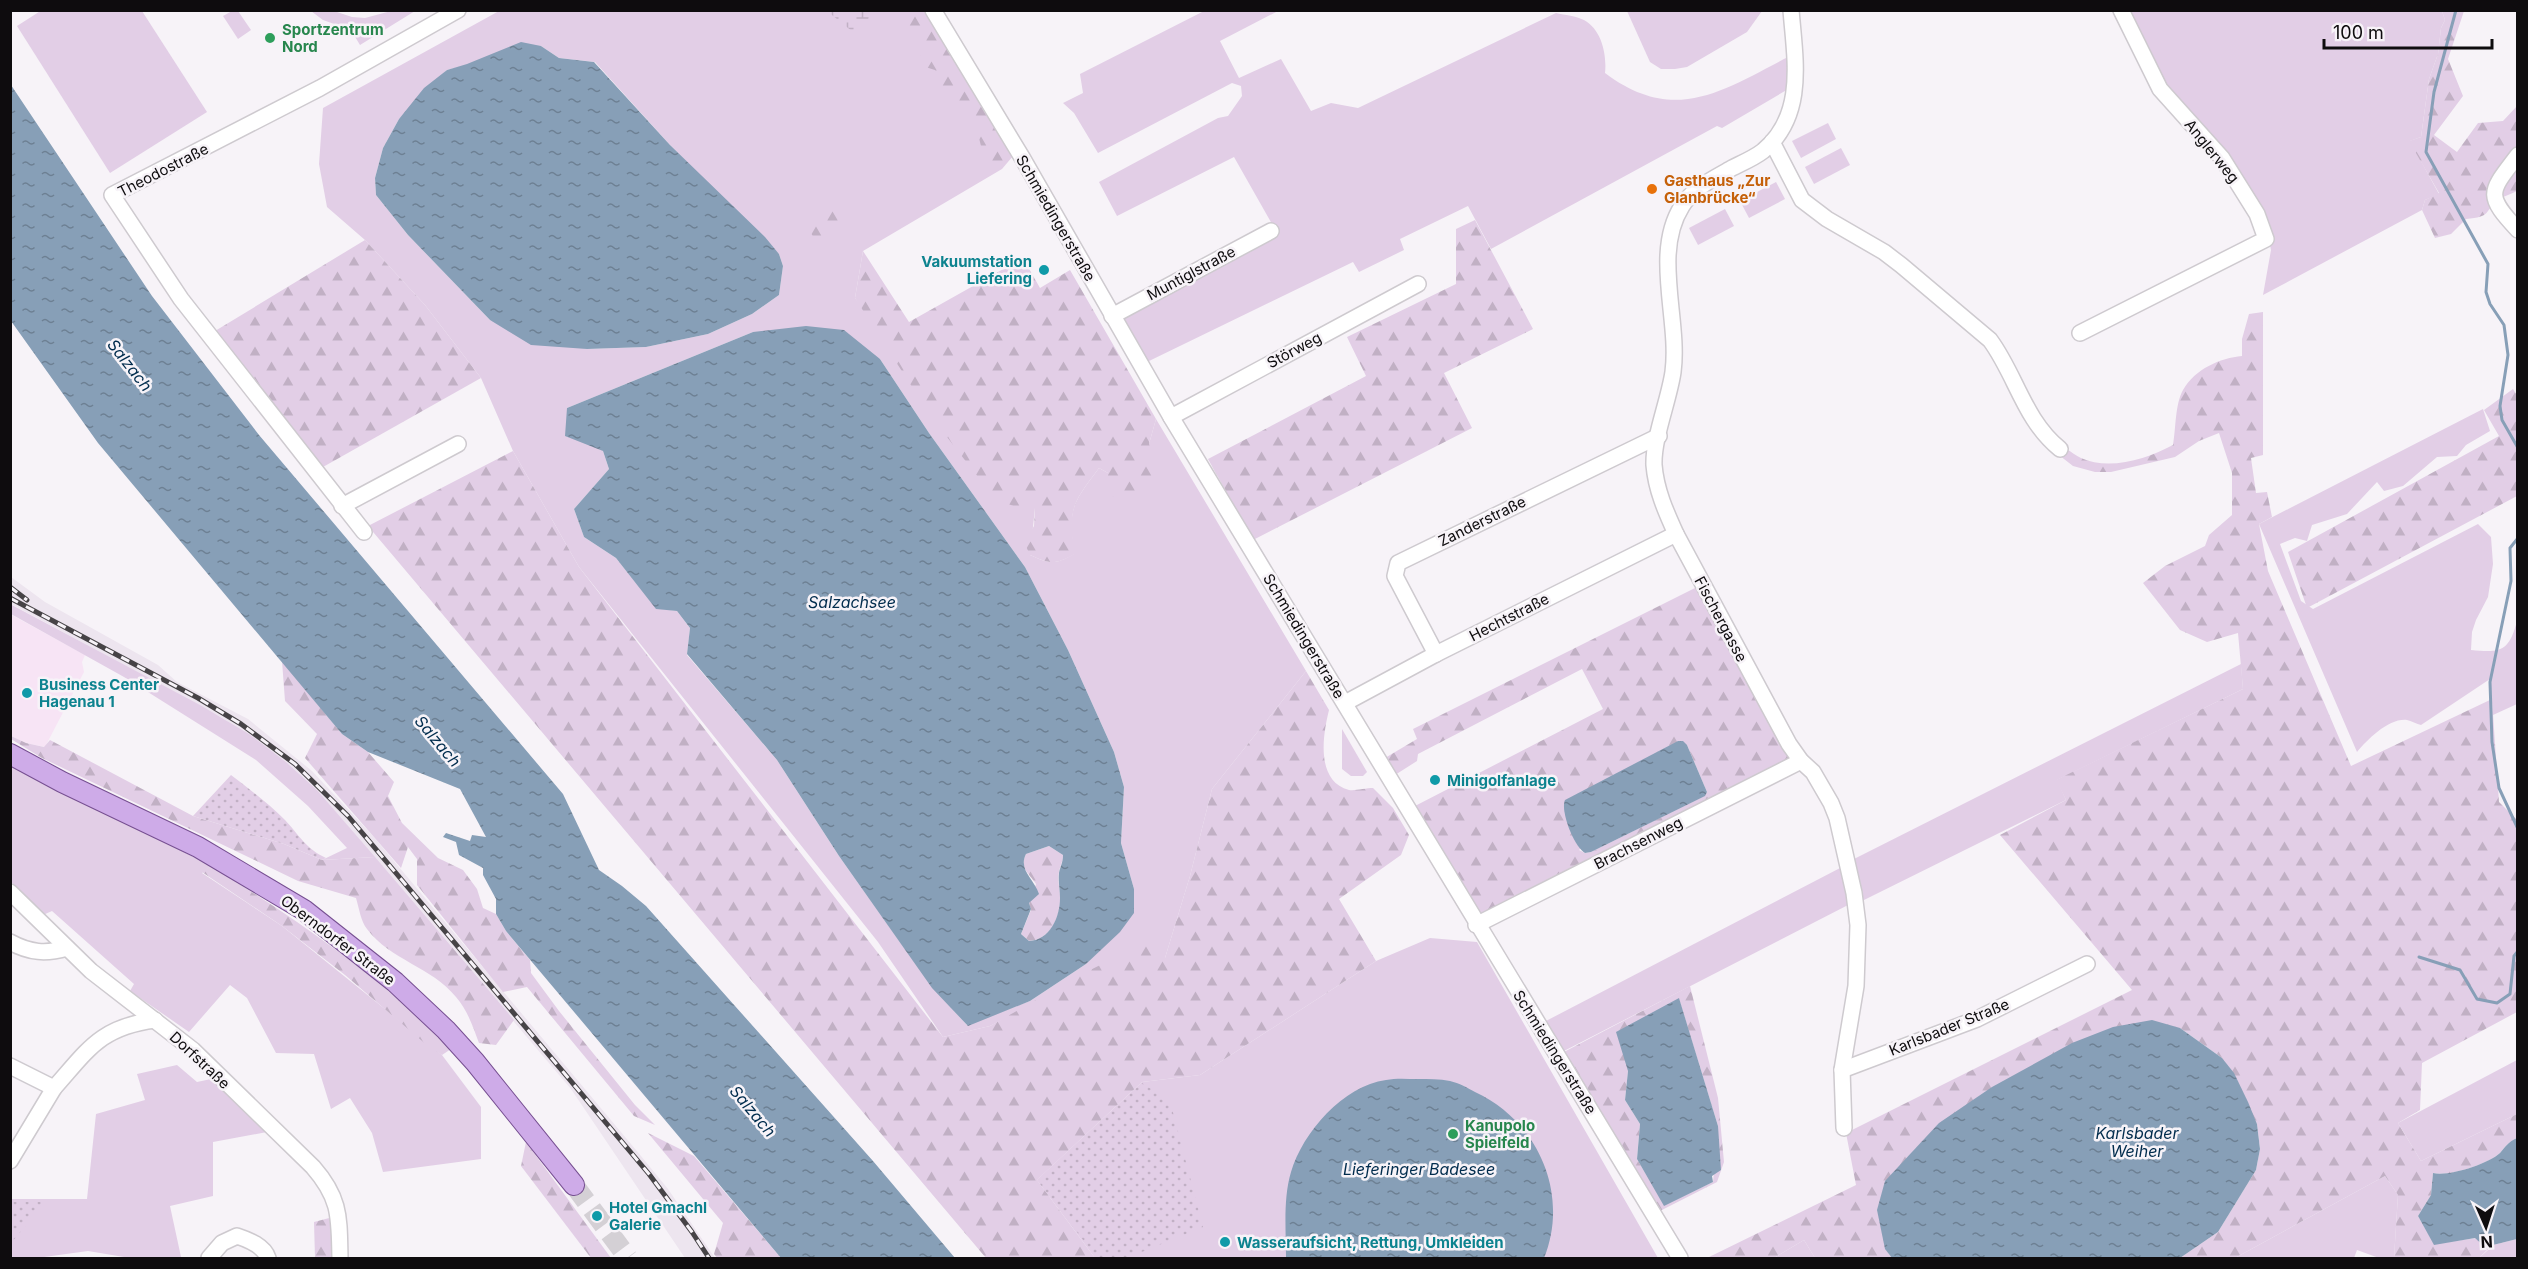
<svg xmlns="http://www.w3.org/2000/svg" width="2528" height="1269" viewBox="0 0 2528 1269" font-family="Inter,sans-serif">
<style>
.commercial{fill:#f7e4f5}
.built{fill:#ede5ef}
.grass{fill:#e2cee6;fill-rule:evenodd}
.forest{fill:url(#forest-firs);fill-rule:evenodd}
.wetland{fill:url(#wetland-marsh)}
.park{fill:url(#park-dots)}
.water{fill:url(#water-ripples);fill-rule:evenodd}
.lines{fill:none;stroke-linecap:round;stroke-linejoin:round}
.stream{stroke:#879fb7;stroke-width:3}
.major-tunnel{stroke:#d4d0d5;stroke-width:20;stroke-dasharray:20 10;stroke-linecap:butt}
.minor-casing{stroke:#cecacf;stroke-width:18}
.major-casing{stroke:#764f91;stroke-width:22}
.minor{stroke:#fff;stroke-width:15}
.major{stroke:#ceabe8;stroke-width:20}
.rail-casing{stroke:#464346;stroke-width:5}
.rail{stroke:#f7f3f8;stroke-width:3;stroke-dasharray:9;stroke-linecap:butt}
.leisure-dot{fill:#2e9e5b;stroke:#f7f3f8;stroke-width:2}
.food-dot{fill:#e8710a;stroke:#f7f3f8;stroke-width:2}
.culture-dot{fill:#0f9aa8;stroke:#f7f3f8;stroke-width:2}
.labels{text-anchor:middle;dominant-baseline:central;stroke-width:5;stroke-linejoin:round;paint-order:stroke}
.leisure-label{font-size:15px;font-weight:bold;fill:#27864d;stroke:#f7f3f8;text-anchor:start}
.street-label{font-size:15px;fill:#0e0c0e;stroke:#f7f3f8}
.food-label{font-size:15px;font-weight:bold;fill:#c56008;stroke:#f7f3f8;text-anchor:start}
.culture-label{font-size:15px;font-weight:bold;fill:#0d838f;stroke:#f7f3f8;text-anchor:start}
.water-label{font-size:16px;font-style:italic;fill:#012c4d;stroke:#f7f3f8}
</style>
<defs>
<pattern id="forest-firs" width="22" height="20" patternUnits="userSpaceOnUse" patternTransform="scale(1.5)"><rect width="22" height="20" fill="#e2cee6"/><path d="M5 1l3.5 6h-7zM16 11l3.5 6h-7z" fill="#c1b0c4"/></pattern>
<pattern id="wetland-marsh" width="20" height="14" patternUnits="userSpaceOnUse" patternTransform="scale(1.5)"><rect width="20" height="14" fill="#e2cee6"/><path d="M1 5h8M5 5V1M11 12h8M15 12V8" fill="none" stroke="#c1b0c4"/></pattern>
<pattern id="park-dots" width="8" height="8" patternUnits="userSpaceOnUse" patternTransform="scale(1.5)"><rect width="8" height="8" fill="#e2cee6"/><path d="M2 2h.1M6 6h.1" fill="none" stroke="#c1b0c4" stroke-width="1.8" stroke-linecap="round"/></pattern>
<pattern id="water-ripples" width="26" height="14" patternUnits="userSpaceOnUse" patternTransform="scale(1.5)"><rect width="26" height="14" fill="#879fb7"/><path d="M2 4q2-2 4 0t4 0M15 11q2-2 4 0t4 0" fill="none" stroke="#6d8093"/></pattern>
</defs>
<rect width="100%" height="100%" fill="#f7f3f8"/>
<polygon class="commercial" points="10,614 85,655 82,662 84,672 45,747 26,743 11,736"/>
<polygon class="built" points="11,577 45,602 158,665 177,682 248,719 312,771 373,836 641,1156 668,1189 715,1258 685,1258 571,1089 317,790 286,762 224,719 11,604"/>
<g class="grass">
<polygon points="42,10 142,11 207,112 110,173 17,26"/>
<path d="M1206 10 1278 11 1220 41 1239 78 1281 59 1311 111 1331 103 1358 108 1556 13C1565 15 1576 16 1584 20 1602 30 1607 55 1605 73 1674 125 1722 91 1788 57L1790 88 1722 128 1717 126 1491 249 1468 206 1400 239 1404 250 1359 272 1353 262 1147 362 1121 313 1276 231 1234 157 1117 216 1099 182 1218 118 1228 116 1242 96 1241 86 1232 83 1098 153 1074 113 1063 103 1083 93 1080 74Z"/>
<polygon points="232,11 238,11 251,30 238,39 223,16"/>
<polygon points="311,11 334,11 352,17 365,18 391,11 415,11 360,45 351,30 323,20"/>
<path d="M499 11H924L1013 156 1002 169 863 251 855 298 1035 508 1030 555C1050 564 1055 565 1074 554 1068 508 1072 504 1099 468L1108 473 1149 444 1156 419 1306 671 1212 789 1190 876 1165 958 1027 1007 990 1026 943 1037 878 942 579 567 513 451 481 378 425 305 365 240 327 207 319 164 323 108ZM541 46 559 58 595 62 670 145 779 254 783 266 779 295 752 314 708 334 646 347 587 349 490 320 408 235 376 195 375 178 383 148 399 119 447 70ZM753 332 880 359 929 433 1025 567 1068 650 1114 752 1124 787 1121 843 1134 889 1086 964 1030 1001 967 1025 932 987 839 856 777 760 687 655 690 628 677 611 656 608 616 558 584 537 574 509 609 469 603 451 567 408Z"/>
<polygon points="1627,11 1762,11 1747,32 1687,67 1675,69 1661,69 1650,62"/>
<polygon points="2124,11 2442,11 2445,20 2441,28 2438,54 2429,79 2421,137 2410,141 2439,194 2425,200 2422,210 2263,295 2271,250 2268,235 2173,100"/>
<polygon points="1828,123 1836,139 1801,158 1792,141"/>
<polygon points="1841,148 1850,165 1814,184 1805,167"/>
<polygon points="1776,182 1785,199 1749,218 1740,201"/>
<polygon points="1725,209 1734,226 1698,245 1689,228"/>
<path d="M2483 409 2490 431 2466 445 2457 456 2437 457 2403 486 2384 491 2377 482 2347 514 2312 525 2307 541 2295 538 2280 544 2301 601 2313 609 2478 524 2491 537 2493 564 2488 597 2476 620 2472 632 2471 650C2500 653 2509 652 2517 621V704L2493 715 2490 679 2421 725C2417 724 2411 721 2407 720 2389 718 2368 739 2357 752L2259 524Z"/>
<polygon points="10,604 200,705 249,734 286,762 317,790 375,857 322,860 347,848 308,806 256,760 124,677 11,614"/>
<polygon points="2241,664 2243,689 2057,780 2066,800 1864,900 1850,904 1562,1052 1544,1022 1842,867 1852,860"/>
<polygon points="1342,729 1367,772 1363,776 1351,776 1342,769"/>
<polygon points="10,763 211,866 202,873 282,926 442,1055 481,1107 481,1159 383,1172 372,1133 350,1098 331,1109 314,1054 276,1053 247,998 230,985 189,1032 130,991 134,984 52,911 43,915 11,882"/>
<polygon points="1430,938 1477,942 1658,1258 1095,1258 1037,1180 1142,1082 1200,1075 1376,961"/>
<polygon points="2517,1060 2517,1114 2421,1161 2398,1123"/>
<polygon points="177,1065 197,1082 211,1079 267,1132 213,1142 213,1196 170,1206 181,1257 185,1258 130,1258 88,1251 37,1258 11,1258 10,1199 87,1199 96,1114 145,1100 137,1074"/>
<polygon points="2385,1176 2398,1195 2394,1258 2379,1258 2357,1250 2354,1258 2235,1258"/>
<polygon points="2517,1239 2517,1258 2479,1258 2488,1250 2485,1247"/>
<polygon points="1804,1240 1815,1258 1774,1258"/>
</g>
<g class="forest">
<polygon points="893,11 923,11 1012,155 998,168 982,150 975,122 948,103 935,70 919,65 922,43"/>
<path d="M2442 11H2464L2448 59 2463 96 2434 135 2457 152 2478 123 2503 121 2517 106V191C2512 194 2504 196 2499 199 2483 212 2492 217 2466 219L2451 234 2435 238 2422 210 2425 200 2439 193 2409 141 2421 137 2429 79 2438 54 2441 28 2445 20Z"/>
<polygon points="828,197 839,205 837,232 818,245 808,228 809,219 821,220"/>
<polygon points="1475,220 1533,329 1444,373 1472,428 1253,540 1208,459 1366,376 1347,337 1456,284 1456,229"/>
<polygon points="365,240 425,305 481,378 323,467 215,331"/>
<path d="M863 251 909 322 1023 258 1040 288 1070 270 1156 419 1149 444 1161 480C1142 494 1132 502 1107 495L1108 473 1099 468C1072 504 1068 508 1075 554 1055 565 1050 564 1030 555L1024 542 1034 526 1035 508 1021 509 995 499 930 415 855 298Z"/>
<path d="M2263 312V455L2251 458 2256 493 2267 492 2272 517 2259 524 2268 571 2351 766 2492 699 2499 802 2517 820V1012L2422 1063 2420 1110 2398 1123 2421 1161 2517 1114V1138C2508 1142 2506 1146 2500 1153 2488 1164 2449 1177 2433 1173L2431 1195 2418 1216 2434 1244 2476 1238 2488 1249 2479 1258H2394L2398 1195 2385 1176 2235 1258H2180L2218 1232 2256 1170 2260 1149 2257 1124 2222 1058 2180 1028 1885 1248 1892 1258H1815L1804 1240 1774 1258H1707L1856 1185 1846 1133 2132 990 2000 835 2066 800 2056 780 2243 689 2238 633 2207 642 2180 630 2143 583 2165 566 2205 546 2209 535 2232 515V473L2219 433 2199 441 2175 457 2111 472H2095L2073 466 2055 452 2053 439C2062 445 2071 453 2081 458 2109 471 2147 459 2173 445 2176 429 2175 404 2183 390 2195 369 2220 358 2242 356V339L2249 314Z"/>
<polygon points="2513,389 2518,397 2517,496 2307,608 2288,552 2499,436 2484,410"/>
<path d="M513 451 579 567 943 1037 990 1026 1080 975 1143 944 1165 958 1190 876 1212 789 1306 671 1329 710C1323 734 1315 781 1349 790 1355 791 1366 788 1373 788L1393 808 1409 835 1401 855 1339 899 1376 961 1200 1075 1142 1082 1037 1180 1095 1258H986L368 526Z"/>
<path d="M1699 586 1793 758 1486 915 1479 913 1415 806 1603 709 1582 669 1418 754 1417 761 1395 775 1385 758 1417 739 1413 729ZM1687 745 1707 792 1704 796 1591 852 1585 853 1579 850Z"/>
<polygon points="282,661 342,734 368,752 394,782 388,796 402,823 438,858 463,870 477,889 483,908 496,914 506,931 530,960 531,973 559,1011 635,1105 655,1125 634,1116 527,987 503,992 417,885 417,859 408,847 401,868 305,758 317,734 285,701"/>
<path d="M11 736 26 743 44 747 50 740 193 816 284 844 322 860 375 857 514 1020 496 1045 479 1043C473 1027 468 1011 456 997 432 967 390 960 367 929 361 922 359 908 356 898L298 881 42 758 11 739Z"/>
<path d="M1049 846 1063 855C1063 862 1060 866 1059 872 1057 879 1060 889 1060 896 1061 916 1051 940 1029 941L1021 934 1031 910 1029 903 1036 884C1029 873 1019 868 1026 854Z"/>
<path d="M211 866C296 919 381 977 451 1049L442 1055 428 1046 345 975 282 926 202 872Z"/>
<path d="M1690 986 1718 1098 1724 1162 1717 1182 1656 1213 1562 1053ZM1679 999 1718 1126 1713 1182 1664 1205 1637 1159 1640 1124 1625 1100 1628 1071Z"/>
<polygon points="648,1133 694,1156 781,1258 717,1258 714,1254 723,1223"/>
<polygon points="526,1142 611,1258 591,1258 521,1166"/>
<polygon points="333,1217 333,1258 315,1258 314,1222"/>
</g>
<polygon class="wetland" points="827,11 873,11 875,13 853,32"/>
<g class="park">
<path d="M231 775C249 789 268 803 285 820 300 836 305 848 326 858L322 860 284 844 193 816Z"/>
<polygon points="1142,1083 1170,1101 1203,1227 1127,1258 1097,1258 1037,1180"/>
<polygon points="11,1202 46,1202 11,1243 10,1202"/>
</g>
<g class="water">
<polygon points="521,42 541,46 559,58 594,62 670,145 765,237 779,254 783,266 779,295 752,314 708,334 646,347 587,349 531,345 490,320 408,235 376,195 375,178 383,148 399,119 424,88 447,70 467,64"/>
<polygon points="11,85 152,296 259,435 563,794 599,870 622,886 646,906 873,1161 955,1258 781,1258 506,931 496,914 496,899 483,875 483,868 459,855 456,842 443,837 446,833 470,841 472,835 486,837 460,789 368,752 342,734 98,443 11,321"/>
<path d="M806 326 844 330 880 359 929 433 1025 567 1068 650 1114 752 1124 787 1121 843 1134 889V913L1120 932 1086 964 1030 1001 968 1026 932 988 839 856 777 760 687 654 690 628 677 611 656 609 616 558 584 537 574 509 609 469 603 451 565 436 567 408 753 332ZM1049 846 1063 855C1063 863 1060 867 1059 873 1058 881 1060 890 1060 898 1060 917 1050 940 1029 941L1021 934 1031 909 1029 903 1039 894C1034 879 1018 870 1026 854Z"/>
<path d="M1678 741H1683L1687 745 1707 792 1705 796 1591 852 1585 853C1574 847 1560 811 1565 800Z"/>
<polygon points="1679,998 1718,1126 1721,1170 1712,1176 1713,1182 1664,1206 1637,1159 1640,1124 1625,1100 1628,1071 1616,1032"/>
<polygon points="2152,1020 2180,1028 2222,1058 2234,1073 2248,1102 2257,1124 2260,1149 2256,1170 2218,1232 2180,1258 1892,1258 1885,1249 1877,1210 1885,1181 1939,1123 1992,1087 2072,1043 2113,1027"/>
<path d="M1418 1079C1428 1079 1440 1079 1450 1081 1459 1083 1468 1088 1475 1092 1538 1121 1570 1194 1544 1258H1286C1286 1230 1283 1199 1291 1172 1303 1132 1343 1086 1386 1080 1396 1078 1407 1079 1418 1079Z"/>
<path d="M2517 1138V1239L2485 1247 2475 1238 2434 1245 2418 1216 2431 1195 2433 1173C2448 1177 2488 1164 2500 1153 2506 1146 2508 1142 2517 1138Z"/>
</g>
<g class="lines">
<g class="stream">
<polyline points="2456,10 2434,92 2426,152 2488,264 2486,292 2490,304 2504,325 2508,355 2500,406 2502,420 2518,448"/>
<polyline points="2518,538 2510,548 2511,581 2490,682 2492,742 2499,788 2518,829"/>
<polyline points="2419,957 2460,970 2477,999 2497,1003 2510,994 2514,956 2518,951"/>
</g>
<polyline class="major-tunnel" points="574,1185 628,1258"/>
<g class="minor-casing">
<g id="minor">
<polyline points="933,10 1023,159 1171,417 1680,1258"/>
<path d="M1791 10C1795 60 1806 115 1763 151 1754 158 1742 163 1732 168 1713 179 1693 188 1682 206 1652 253 1680 320 1673 372 1669 400 1653 438 1654 465 1656 490 1666 512 1676 534L1789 744 1801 761 1813 772 1831 803 1837 818 1854 893 1858 925 1856 986 1842 1070 1844 1128"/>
<path d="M1772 142 1802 200 1827 219 1884 252 1901 265 1990 340C2016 375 2024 420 2060 449"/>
<path d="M2518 155C2490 192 2484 194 2518 230"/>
<polyline points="1112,316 1271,231"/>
<polyline points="2080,333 2266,239 2257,214 2222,158 2160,89 2121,10"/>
<polyline points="1171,417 1418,284"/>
<polyline points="342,506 458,444"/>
<polyline points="364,532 181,299 112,195 320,88 458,10"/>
<polyline points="1436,654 1395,576 1398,563 1659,436"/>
<polyline points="1345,703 1436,654 1676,534"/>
<path d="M10 892 91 971 193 1050 313 1167C341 1199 339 1218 340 1258"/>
<polyline points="1476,925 1801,761"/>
<path d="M10 942C30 953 46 954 67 948"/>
<path d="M10 1066 54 1088C88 1050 100 1027 155 1020"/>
<polyline points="1842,1070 1977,1019 2087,964"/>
<polyline points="10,1161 54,1088"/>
<path d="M209 1258 222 1243 237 1236C249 1240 264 1246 268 1258"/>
</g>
</g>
<g class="major-casing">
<polyline id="major" points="10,754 62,782 198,847 304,910 395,982 446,1030 475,1062 574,1185"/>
</g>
<use href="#minor" class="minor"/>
<use href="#major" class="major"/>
<g class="rail-casing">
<g id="rail">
<polyline points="10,587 27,600"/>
<polyline points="10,598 198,698 241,724 295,764 348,816 649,1174 692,1232 709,1258"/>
</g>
</g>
<use href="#rail" class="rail"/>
</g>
<g class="leisure-dot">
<circle cx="270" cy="38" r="6"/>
<circle cx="1453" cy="1134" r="6"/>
</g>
<circle class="food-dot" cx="1652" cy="189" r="6"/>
<g class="culture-dot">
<circle cx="1044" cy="270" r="6"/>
<circle cx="27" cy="693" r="6"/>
<circle cx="1435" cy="780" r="6"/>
<circle cx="597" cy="1216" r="6"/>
<circle cx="1225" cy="1242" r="6"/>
</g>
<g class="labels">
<g class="leisure-label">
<text x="282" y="29">Sportzentrum<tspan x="282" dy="17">Nord</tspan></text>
<text x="1465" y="1125">Kanupolo<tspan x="1465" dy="17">Spielfeld</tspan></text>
</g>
<g class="street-label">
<text transform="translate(2212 151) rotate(51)">Anglerweg</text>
<text transform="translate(163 170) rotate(-27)">Theodostraße</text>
<text transform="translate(1056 218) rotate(60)">Schmiedingerstraße</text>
<text transform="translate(1191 273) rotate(-28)">Muntiglstraße</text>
<text transform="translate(1294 350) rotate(-28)">Störweg</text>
<text transform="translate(1482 521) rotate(-26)">Zanderstraße</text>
<text transform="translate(1509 617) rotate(-27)">Hechtstraße</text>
<text transform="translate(1721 619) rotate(62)">Fischergasse</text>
<text transform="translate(1304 636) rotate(59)">Schmiedingerstraße</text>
<text transform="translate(1638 843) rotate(-27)">Brachsenweg</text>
<text transform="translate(338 940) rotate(37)">Oberndorfer Straße</text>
<text transform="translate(1949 1027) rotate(-22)">Karlsbader Straße</text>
<text transform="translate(1555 1052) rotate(58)">Schmiedingerstraße</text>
<text transform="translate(200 1060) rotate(43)">Dorfstraße</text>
</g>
<g class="food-label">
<text x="1664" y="180">Gasthaus „Zur<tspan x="1664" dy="17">Glanbrücke“</tspan></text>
</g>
<g class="culture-label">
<text x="1032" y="261" text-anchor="end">Vakuumstation<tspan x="1032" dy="17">Liefering</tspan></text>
<text x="39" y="684">Business Center<tspan x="39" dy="17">Hagenau 1</tspan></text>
<text x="1447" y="780">Minigolfanlage</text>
<text x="609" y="1207">Hotel Gmachl<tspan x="609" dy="17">Galerie</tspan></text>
<text x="1237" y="1242">Wasseraufsicht, Rettung, Umkleiden</text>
</g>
<g class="water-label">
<text transform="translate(130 365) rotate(52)">Salzach</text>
<text x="852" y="602">Salzachsee</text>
<text transform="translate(438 741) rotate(50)">Salzach</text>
<text transform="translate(753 1111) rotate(50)">Salzach</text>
<text x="2137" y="1133">Karlsbader<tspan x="2137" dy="18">Weiher</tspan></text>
<text x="1419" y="1169">Lieferinger Badesee</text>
</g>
</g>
<rect width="2528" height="1269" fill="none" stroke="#0e0c0e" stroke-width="24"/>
<g transform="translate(2486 1227) rotate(177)" stroke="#f7f3f8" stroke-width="4.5" paint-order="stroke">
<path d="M0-4.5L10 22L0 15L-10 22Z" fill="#0e0c0e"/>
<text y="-9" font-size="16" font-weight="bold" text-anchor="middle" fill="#0e0c0e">N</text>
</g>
<path d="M2324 39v9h168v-9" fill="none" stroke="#0e0c0e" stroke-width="3"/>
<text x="2333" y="39" font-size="18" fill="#0e0c0e" stroke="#f7f3f8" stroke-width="4.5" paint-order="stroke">100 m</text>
</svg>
